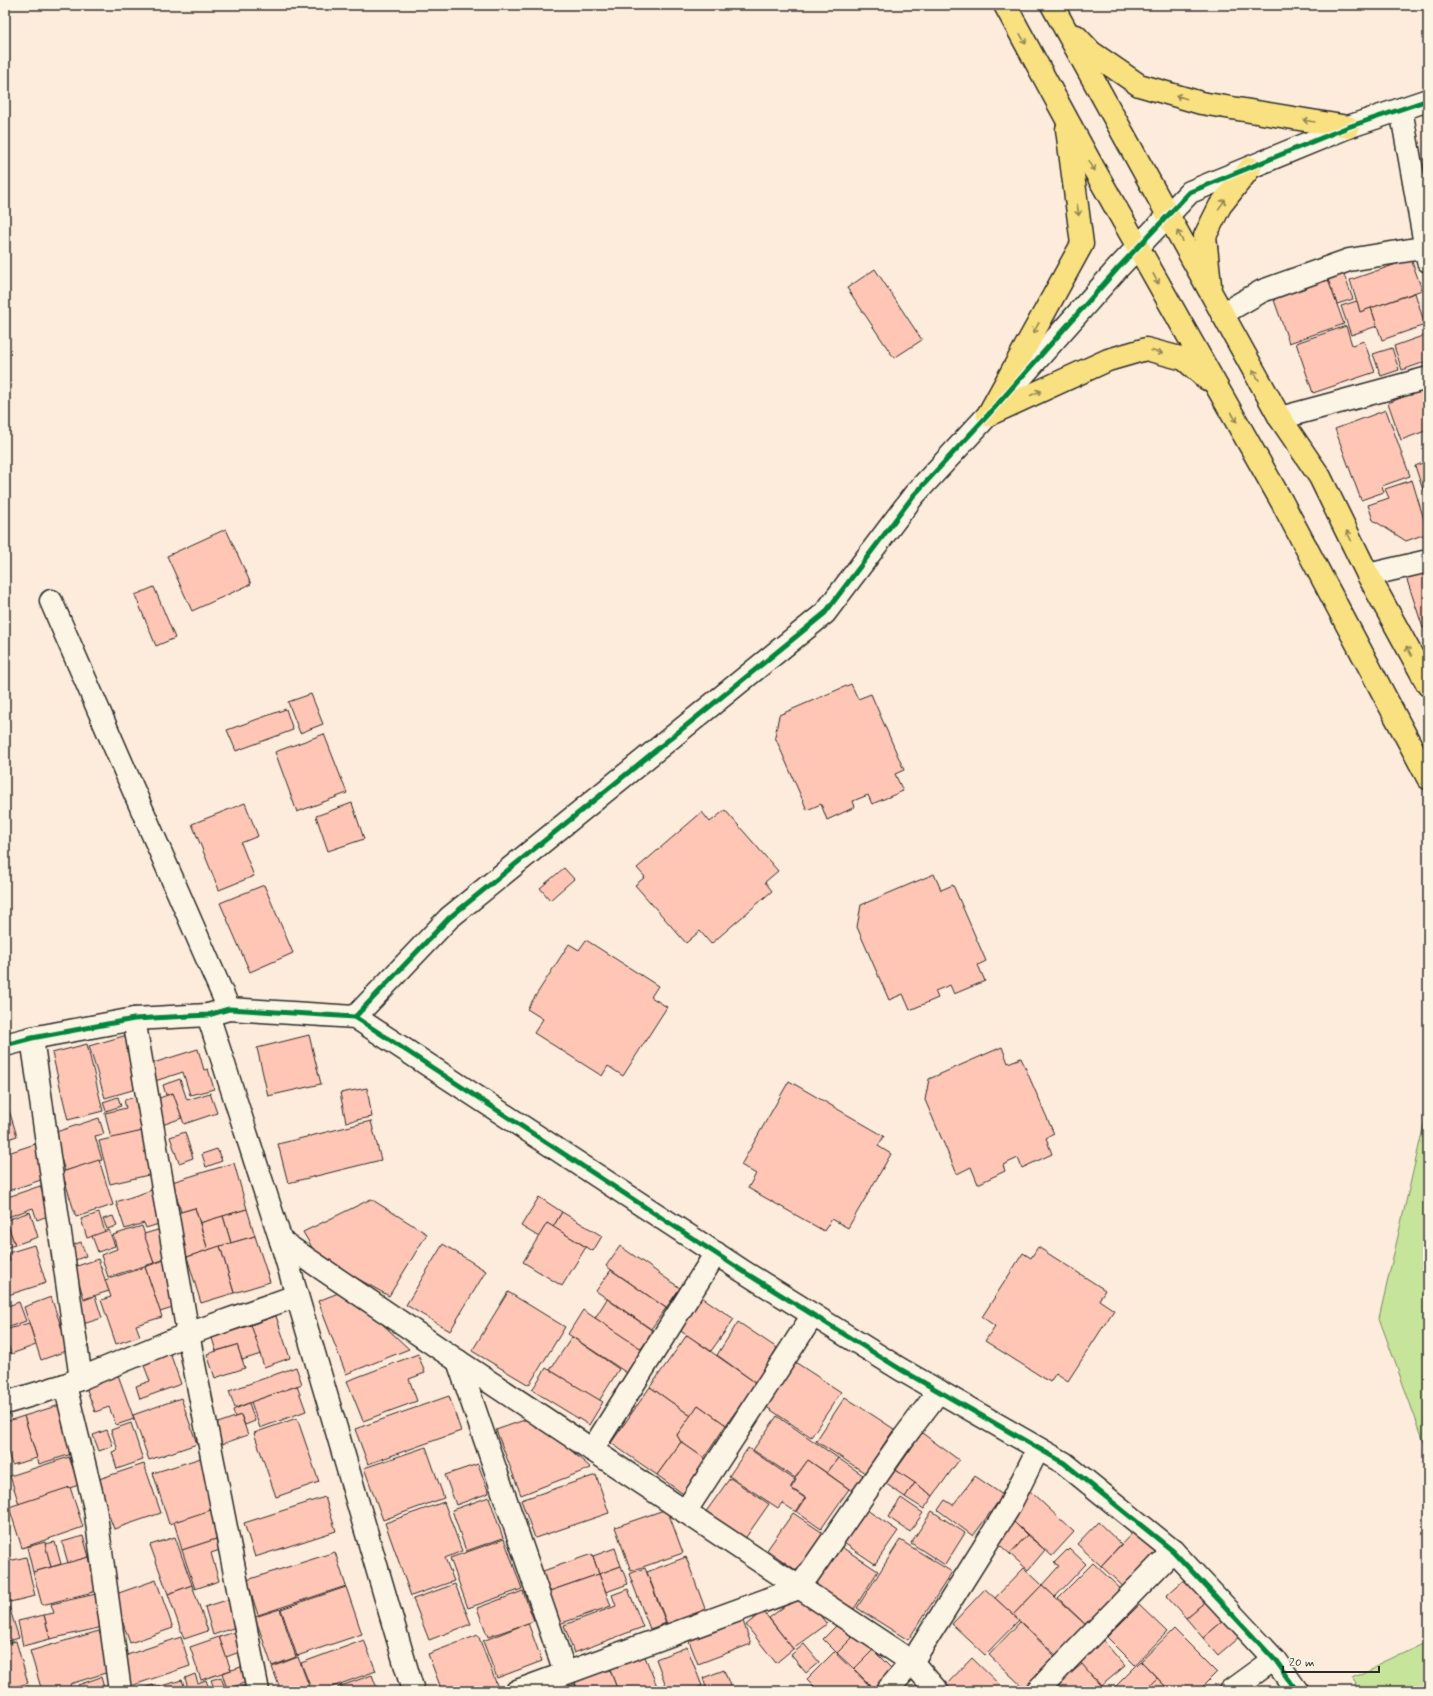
<svg xmlns="http://www.w3.org/2000/svg" width="1433" height="1696" viewBox="0 0 1433 1696" font-family="Mynerve,sans-serif">
<style>
.green{fill:#c7e49b;stroke:#798863}
.building{fill:#ffc6b5;stroke:#2b2b2b}
.lines{fill:none;stroke-linecap:round;stroke-linejoin:round}
.minor-casing{stroke:#2b2b2b;stroke-width:25}
.tertiary-casing{stroke:#2b2b2b;stroke-width:25}
.primary-casing{stroke:#2b2b2b;stroke-width:25}
.minor{stroke:#fcf5e5;stroke-width:22}
.tertiary{stroke:#fcf5e5;stroke-width:22}
.primary{stroke:#f9e181;stroke-width:22}
.cycleway-casing{stroke:#fcf5e5;stroke-width:8}
.cycleway{stroke:#00873e;stroke-width:5}
.oneway{stroke:#928656}
</style>
<rect width="100%" height="100%" fill="#fdecdb"/>
<filter id="ink" filterUnits="userSpaceOnUse"><feTurbulence type="fractalNoise" baseFrequency=".025" numOctaves="2"/><feDisplacementMap in="SourceGraphic" scale="8" xChannelSelector="R" yChannelSelector="G"/><feConvolveMatrix kernelMatrix="1 2 1 2 8 2 1 2 1" color-interpolation-filters="sRGB"/></filter>
<g filter="url(#ink)">
<g class="green">
<polygon points="1428,1107 1428,1453 1379,1318"/>
<polygon points="1428,1642 1428,1691 1361,1691 1352,1678"/>
</g>
<g class="building">
<polygon points="1411,259 1422,290 1360,312 1350,280"/>
<polygon points="1340,264 1353,299 1337,304 1324,269"/>
<polygon points="875,269 922,340 894,358 847,288"/>
<polygon points="1327,277 1344,324 1289,343 1273,297"/>
<polygon points="1415,293 1425,325 1382,340 1371,308"/>
<polygon points="1357,301 1360,312 1371,308 1377,326 1351,335 1341,306"/>
<polygon points="1346,326 1352,345 1364,341 1375,372 1313,393 1296,343"/>
<polygon points="1428,334 1428,361 1402,370 1394,346"/>
<polygon points="1392,348 1399,370 1381,376 1373,354"/>
<polygon points="1428,387 1428,430 1401,440 1388,403"/>
<polygon points="1386,410 1410,476 1382,486 1384,492 1361,500 1335,429"/>
<polygon points="1428,461 1428,488 1423,490 1415,466"/>
<polygon points="1412,480 1428,533 1406,541 1373,520 1368,505 1389,498 1385,489"/>
<polygon points="226,529 251,584 192,611 167,556"/>
<polygon points="1428,570 1428,627 1423,628 1406,577"/>
<polygon points="154,587 175,638 156,646 135,595"/>
<polygon points="851,684 858,699 871,694 904,770 895,774 903,791 872,804 868,795 853,801 855,807 827,820 821,804 807,810 775,737 779,715"/>
<polygon points="311,694 323,724 300,733 288,702"/>
<polygon points="286,709 293,730 236,751 227,730"/>
<polygon points="324,734 347,793 297,812 275,752"/>
<polygon points="245,803 258,836 241,843 254,876 219,890 192,824"/>
<polygon points="352,803 364,839 328,851 316,816"/>
<polygon points="725,810 778,871 765,882 772,891 711,944 700,931 686,943 635,885 645,877 637,868 702,812 710,822"/>
<polygon points="564,868 574,879 550,900 540,888"/>
<polygon points="934,874 941,890 953,885 986,961 978,965 985,981 954,994 950,985 935,991 938,998 910,1010 903,994 889,1000 857,927 861,905"/>
<polygon points="264,885 293,953 250,972 220,903"/>
<polygon points="586,940 658,986 651,997 667,1007 623,1076 608,1066 602,1076 534,1033 543,1019 527,1009 569,944 579,950"/>
<polygon points="127,1035 143,1087 105,1098 89,1046"/>
<polygon points="309,1035 321,1084 268,1096 257,1048"/>
<polygon points="87,1044 103,1111 68,1120 52,1053"/>
<polygon points="1002,1047 1008,1063 1021,1058 1054,1134 1046,1138 1052,1154 1022,1168 1018,1158 1003,1165 1005,1171 978,1184 971,1167 957,1174 925,1100 929,1079"/>
<polygon points="198,1049 204,1070 208,1069 214,1089 190,1095 183,1072 155,1081 150,1064"/>
<polygon points="180,1079 187,1100 210,1093 217,1113 184,1124 173,1093 166,1095 163,1085"/>
<polygon points="789,1081 884,1136 878,1146 891,1154 848,1228 832,1219 824,1231 748,1188 756,1174 741,1165"/>
<polygon points="367,1088 372,1117 346,1122 340,1093"/>
<polygon points="173,1093 182,1118 162,1125 154,1100"/>
<polygon points="143,1095 152,1129 111,1139 105,1113 126,1108 124,1100"/>
<polygon points="118,1097 121,1106 106,1111 103,1102"/>
<polygon points="5,1107 8,1107 17,1136 5,1140"/>
<polygon points="99,1118 104,1134 95,1136 102,1160 65,1171 53,1133"/>
<polygon points="371,1121 381,1160 288,1183 278,1144"/>
<polygon points="147,1130 157,1173 110,1184 99,1141"/>
<polygon points="185,1132 193,1158 179,1163 170,1137"/>
<polygon points="35,1144 47,1178 5,1192 5,1154"/>
<polygon points="217,1149 222,1161 206,1167 202,1154"/>
<polygon points="99,1160 113,1205 76,1217 62,1172"/>
<polygon points="234,1163 247,1209 200,1223 195,1208 181,1212 172,1182"/>
<polygon points="40,1186 50,1215 37,1220 33,1208 5,1218 5,1198"/>
<polygon points="155,1189 165,1222 146,1228 144,1223 125,1229 116,1202"/>
<polygon points="539,1197 562,1212 553,1227 547,1223 539,1237 521,1226"/>
<polygon points="371,1199 427,1234 389,1296 317,1256 303,1232"/>
<polygon points="195,1208 208,1250 187,1257 174,1214"/>
<polygon points="247,1209 255,1236 231,1243 223,1216"/>
<polygon points="30,1212 38,1237 15,1245 6,1220"/>
<polygon points="562,1212 602,1236 593,1251 553,1227"/>
<polygon points="99,1213 105,1232 87,1238 81,1219"/>
<polygon points="113,1216 117,1226 107,1229 103,1219"/>
<polygon points="223,1216 231,1243 208,1250 200,1223"/>
<polygon points="5,1220 6,1220 15,1245 5,1248"/>
<polygon points="547,1223 586,1247 562,1286 523,1262"/>
<polygon points="142,1226 154,1263 108,1277 101,1255 117,1249 113,1235"/>
<polygon points="161,1229 171,1257 154,1263 144,1234"/>
<polygon points="109,1230 115,1246 98,1252 92,1236"/>
<polygon points="255,1236 270,1282 234,1293 220,1246"/>
<polygon points="81,1242 86,1256 70,1262 65,1248"/>
<polygon points="443,1244 486,1271 450,1331 406,1305"/>
<polygon points="34,1245 46,1283 5,1296 5,1263 10,1261 8,1253"/>
<polygon points="220,1246 234,1293 201,1303 187,1257"/>
<polygon points="620,1246 680,1288 666,1308 606,1266"/>
<polygon points="1038,1247 1105,1290 1099,1300 1114,1310 1068,1381 1056,1373 1050,1382 985,1341 995,1326 982,1317 1023,1253 1031,1258"/>
<polygon points="98,1259 109,1291 84,1299 74,1267"/>
<polygon points="167,1259 182,1305 160,1312 145,1267"/>
<polygon points="145,1267 162,1317 136,1325 140,1336 116,1344 101,1300 111,1297 105,1280"/>
<polygon points="611,1270 666,1308 651,1329 596,1291"/>
<polygon points="346,1290 409,1349 346,1374 318,1301"/>
<polygon points="508,1292 565,1327 529,1385 472,1351"/>
<polygon points="699,1295 734,1319 711,1351 676,1328"/>
<polygon points="95,1296 102,1318 80,1325 73,1304"/>
<polygon points="51,1297 69,1350 41,1360 24,1307"/>
<polygon points="607,1299 653,1331 641,1349 595,1318"/>
<polygon points="19,1302 26,1321 6,1328 5,1307"/>
<polygon points="583,1310 646,1352 630,1375 568,1334"/>
<polygon points="276,1316 290,1358 264,1367 251,1325"/>
<polygon points="738,1322 777,1348 756,1383 717,1355"/>
<polygon points="29,1323 36,1345 11,1354 5,1337 5,1330"/>
<polygon points="251,1325 261,1354 242,1360 237,1345 216,1351 212,1338"/>
<polygon points="687,1335 756,1383 726,1425 698,1405 691,1416 650,1387"/>
<polygon points="572,1337 619,1369 599,1401 550,1370"/>
<polygon points="237,1345 245,1368 215,1378 207,1354"/>
<polygon points="170,1353 181,1384 140,1399 136,1386 150,1381 143,1363"/>
<polygon points="418,1354 425,1373 409,1379 417,1401 363,1421 347,1381"/>
<polygon points="795,1362 841,1392 811,1437 765,1406"/>
<polygon points="296,1367 302,1384 235,1408 229,1391"/>
<polygon points="546,1368 603,1402 589,1425 532,1390"/>
<polygon points="118,1375 134,1419 116,1425 109,1407 95,1412 86,1387"/>
<polygon points="297,1386 306,1411 260,1428 251,1402"/>
<polygon points="650,1387 691,1416 677,1435 681,1442 657,1475 611,1443"/>
<polygon points="449,1396 461,1431 368,1464 355,1429"/>
<polygon points="845,1397 894,1429 865,1473 816,1441"/>
<polygon points="181,1398 197,1444 149,1460 133,1415"/>
<polygon points="249,1403 255,1421 245,1425 241,1415 235,1417 233,1410"/>
<polygon points="63,1404 78,1452 39,1464 24,1416"/>
<polygon points="698,1405 726,1425 704,1458 681,1442 677,1435"/>
<polygon points="241,1415 248,1435 222,1444 215,1424"/>
<polygon points="24,1416 37,1458 12,1465 5,1443 5,1422"/>
<polygon points="777,1416 838,1458 827,1473 808,1460 795,1478 753,1450"/>
<polygon points="533,1417 591,1468 521,1495 496,1430"/>
<polygon points="297,1418 319,1482 276,1497 254,1433"/>
<polygon points="131,1423 143,1460 117,1469 112,1452 118,1450 111,1430"/>
<polygon points="107,1430 113,1446 99,1451 93,1435"/>
<polygon points="922,1433 959,1460 933,1496 896,1470"/>
<polygon points="681,1442 704,1458 709,1459 686,1496 657,1475"/>
<polygon points="426,1447 444,1498 383,1520 364,1468"/>
<polygon points="748,1448 795,1480 790,1488 805,1498 796,1512 782,1503 778,1508 729,1476"/>
<polygon points="69,1457 79,1485 19,1504 10,1476"/>
<polygon points="201,1458 217,1509 169,1524 153,1473"/>
<polygon points="838,1458 870,1480 859,1496 827,1473"/>
<polygon points="808,1460 849,1489 821,1529 797,1512 806,1498 791,1488 796,1480 795,1478"/>
<polygon points="144,1464 161,1513 114,1529 96,1480"/>
<polygon points="478,1464 489,1493 456,1505 445,1475"/>
<polygon points="891,1467 915,1483 905,1497 882,1481"/>
<polygon points="596,1475 609,1513 535,1538 521,1500"/>
<polygon points="975,1476 1003,1495 973,1536 938,1510 945,1500 953,1505"/>
<polygon points="730,1478 769,1504 744,1540 705,1513"/>
<polygon points="915,1483 933,1496 924,1509 905,1497"/>
<polygon points="70,1487 83,1527 22,1548 9,1507"/>
<polygon points="1031,1492 1074,1532 1052,1556 1008,1517"/>
<polygon points="325,1497 336,1531 255,1557 244,1523"/>
<polygon points="489,1497 503,1538 466,1551 452,1510"/>
<polygon points="901,1498 923,1513 910,1532 888,1517"/>
<polygon points="444,1502 462,1551 445,1558 454,1581 411,1596 385,1523"/>
<polygon points="864,1508 898,1531 875,1564 841,1541"/>
<polygon points="667,1509 683,1553 631,1571 615,1527"/>
<polygon points="211,1510 220,1538 182,1550 174,1522"/>
<polygon points="932,1511 965,1533 945,1565 911,1543"/>
<polygon points="793,1513 829,1537 803,1575 767,1550"/>
<polygon points="1011,1519 1027,1535 1010,1554 993,1539"/>
<polygon points="1098,1522 1121,1544 1101,1566 1077,1544"/>
<polygon points="5,1526 10,1540 5,1542"/>
<polygon points="1135,1530 1162,1555 1128,1591 1101,1566"/>
<polygon points="1027,1535 1045,1550 1028,1570 1010,1554"/>
<polygon points="83,1536 89,1557 68,1563 62,1542"/>
<polygon points="175,1537 192,1585 168,1594 150,1545"/>
<polygon points="216,1539 220,1550 211,1553 219,1581 195,1589 182,1550"/>
<polygon points="504,1539 522,1589 468,1608 450,1558"/>
<polygon points="900,1540 952,1572 908,1640 857,1608"/>
<polygon points="45,1542 51,1567 33,1572 27,1547"/>
<polygon points="55,1542 61,1564 51,1567 45,1544"/>
<polygon points="837,1544 878,1571 854,1609 812,1583"/>
<polygon points="615,1548 621,1566 599,1574 593,1556"/>
<polygon points="1069,1548 1086,1564 1055,1597 1042,1585 1059,1566 1054,1563"/>
<polygon points="335,1552 346,1586 258,1615 247,1580"/>
<polygon points="592,1554 599,1574 547,1592 540,1572"/>
<polygon points="26,1557 35,1596 10,1602 5,1582 5,1568 10,1566 9,1561"/>
<polygon points="89,1557 97,1591 42,1605 33,1572"/>
<polygon points="686,1557 707,1614 669,1629 647,1572"/>
<polygon points="1093,1563 1123,1591 1088,1627 1058,1598"/>
<polygon points="621,1566 628,1584 606,1592 599,1574"/>
<polygon points="645,1568 666,1623 650,1629 629,1574"/>
<polygon points="1024,1568 1042,1585 1013,1615 995,1598"/>
<polygon points="599,1574 611,1606 559,1624 547,1592"/>
<polygon points="1186,1578 1206,1601 1186,1618 1166,1596"/>
<polygon points="156,1580 173,1628 130,1643 113,1595"/>
<polygon points="455,1584 471,1624 429,1640 413,1599"/>
<polygon points="192,1585 208,1631 184,1639 168,1594"/>
<polygon points="1042,1585 1088,1627 1059,1658 1013,1615"/>
<polygon points="346,1587 362,1634 297,1656 281,1609"/>
<polygon points="628,1589 643,1627 574,1653 564,1625 616,1606 612,1595"/>
<polygon points="985,1589 1019,1620 985,1655 952,1624"/>
<polygon points="523,1591 534,1621 488,1637 477,1608"/>
<polygon points="802,1593 827,1624 793,1649 769,1618"/>
<polygon points="5,1594 19,1638 5,1642"/>
<polygon points="96,1594 103,1627 50,1639 44,1615 54,1613 51,1604"/>
<polygon points="230,1599 239,1626 213,1635 205,1607"/>
<polygon points="1206,1601 1224,1620 1203,1638 1186,1618"/>
<polygon points="1139,1605 1167,1632 1135,1665 1107,1637"/>
<polygon points="280,1609 296,1657 272,1666 255,1617"/>
<polygon points="763,1611 793,1649 776,1663 746,1625"/>
<polygon points="44,1615 50,1639 23,1646 18,1621"/>
<polygon points="842,1620 856,1634 837,1653 823,1639"/>
<polygon points="1224,1620 1239,1637 1218,1655 1203,1638"/>
<polygon points="743,1621 751,1644 698,1664 689,1641"/>
<polygon points="1020,1622 1056,1657 1025,1689 989,1655"/>
<polygon points="528,1623 542,1661 497,1678 483,1641"/>
<polygon points="1174,1629 1217,1672 1198,1691 1170,1691 1141,1661"/>
<polygon points="99,1631 112,1671 70,1684 72,1691 42,1691 30,1651"/>
<polygon points="238,1631 245,1650 226,1657 219,1637"/>
<polygon points="856,1634 873,1650 854,1669 837,1653"/>
<polygon points="478,1635 498,1688 490,1691 442,1691 428,1654"/>
<polygon points="181,1637 190,1666 128,1687 118,1658"/>
<polygon points="219,1637 231,1670 201,1680 190,1647"/>
<polygon points="1101,1638 1125,1666 1101,1686 1077,1659"/>
<polygon points="364,1640 376,1671 321,1691 312,1691 301,1663"/>
<polygon points="16,1641 28,1683 5,1690 5,1644"/>
<polygon points="804,1644 819,1662 806,1673 791,1655"/>
<polygon points="687,1647 702,1686 690,1691 668,1691 656,1659"/>
<polygon points="873,1650 893,1670 874,1689 854,1669"/>
<polygon points="643,1652 659,1691 618,1691 608,1665"/>
<polygon points="834,1652 869,1685 863,1691 819,1691 807,1679"/>
<polygon points="298,1657 311,1691 281,1691 272,1667"/>
<polygon points="972,1658 1006,1691 942,1691 941,1690"/>
<polygon points="1141,1661 1157,1678 1144,1691 1111,1691"/>
<polygon points="1082,1664 1105,1691 1050,1691"/>
<polygon points="608,1665 618,1691 578,1691 574,1679"/>
<polygon points="241,1667 247,1682 227,1689 222,1673"/>
<polygon points="724,1670 732,1691 699,1691 699,1689 706,1687 703,1678"/>
<polygon points="195,1674 198,1683 206,1680 209,1688 200,1691 189,1691 185,1678"/>
<polygon points="372,1675 378,1691 339,1691 338,1687"/>
<polygon points="101,1677 105,1691 80,1691 78,1685"/>
<polygon points="221,1677 226,1691 215,1691 211,1680"/>
<polygon points="1157,1678 1170,1691 1144,1691"/>
<polygon points="182,1680 186,1691 134,1691 153,1685 154,1688"/>
<polygon points="575,1684 577,1691 557,1691"/>
<polygon points="246,1685 247,1691 228,1691"/>
<polygon points="29,1686 30,1691 12,1691"/>
<polygon points="813,1686 818,1691 808,1691"/>
</g>
<g class="lines">
<g class="minor-casing">
<g id="minor">
<polyline points="1401,109 1428,261"/>
<polyline points="1222,314 1262,291 1349,260 1428,247"/>
<polyline points="1280,418 1428,378"/>
<polyline points="1368,575 1428,561"/>
<polyline points="51,601 229,1009"/>
<polyline points="208,1015 281,1241 413,1691"/>
<polyline points="134,1019 188,1334 258,1691"/>
<polyline points="32,1038 81,1379"/>
<polyline points="281,1241 458,1361 912,1662 937,1691"/>
<polyline points="458,1361 565,1672"/>
<polyline points="65,1385 95,1508 120,1691"/>
<polyline points="5,1403 65,1385 188,1334 296,1296"/>
<polyline points="592,1450 716,1253"/>
<polyline points="685,1512 813,1315"/>
<polyline points="517,1691 799,1588 899,1444 939,1391"/>
<polyline points="887,1691 912,1662 1008,1509 1038,1449"/>
<polyline points="1037,1691 1173,1551"/>
<polyline points="1230,1691 1274,1659"/>
</g>
</g>
<g class="tertiary-casing">
<g id="tertiary">
<polyline points="355,1017 449,918 825,613 914,495 988,415 1118,268 1190,192 1348,127 1428,100"/>
<polyline points="5,1045 32,1038 134,1019 208,1015 229,1009 355,1017 741,1270 900,1369 1064,1463 1173,1551 1274,1659 1297,1691"/>
</g>
</g>
<g class="primary-casing">
<g id="primary">
<polyline points="1005,5 1090,162 1282,502 1428,778"/>
<polyline points="1052,5 1280,418 1320,477 1368,575 1428,685"/>
<polyline points="1076,36 1091,52 1139,85 1201,103 1348,127"/>
<polyline points="1210,285 1205,236 1220,206 1250,168"/>
<polyline points="988,415 1082,244 1067,129"/>
<polyline points="988,415 1108,360 1146,349 1184,359 1207,379"/>
</g>
</g>
<use href="#minor" class="minor"/>
<use href="#tertiary" class="tertiary"/>
<use href="#primary" class="primary"/>
<g class="cycleway-casing">
<g id="cycleway">
<polyline points="355,1017 449,918 825,613 914,495 988,415 1118,268 1190,192 1348,127 1428,100"/>
<polyline points="5,1045 32,1038 134,1019 208,1015 229,1009 355,1017 741,1270 900,1369 1064,1463 1173,1551 1274,1659 1297,1691"/>
</g>
</g>
<use href="#cycleway" class="cycleway"/>
</g>
<defs><path id="oneway-shaft" d="M-6 0H5M1.5-3L5.5 0L1.5 3" fill="none" stroke-width="1.6" stroke-linecap="round" stroke-linejoin="round"/></defs>
<g class="oneway">
<use href="#oneway-shaft" transform="translate(1023 39) rotate(61)"/>
<use href="#oneway-shaft" transform="translate(1181 97) rotate(-164)"/>
<use href="#oneway-shaft" transform="translate(1309 121) rotate(-171)"/>
<use href="#oneway-shaft" transform="translate(1092 166) rotate(61)"/>
<use href="#oneway-shaft" transform="translate(1222 204) rotate(-55)"/>
<use href="#oneway-shaft" transform="translate(1078 210) rotate(82)"/>
<use href="#oneway-shaft" transform="translate(1180 236) rotate(-119)"/>
<use href="#oneway-shaft" transform="translate(1156 279) rotate(61)"/>
<use href="#oneway-shaft" transform="translate(1036 328) rotate(119)"/>
<use href="#oneway-shaft" transform="translate(1157 352) rotate(15)"/>
<use href="#oneway-shaft" transform="translate(1256 375) rotate(-119)"/>
<use href="#oneway-shaft" transform="translate(1036 393) rotate(-25)"/>
<use href="#oneway-shaft" transform="translate(1234 417) rotate(61)"/>
<use href="#oneway-shaft" transform="translate(1349 536) rotate(-116)"/>
<use href="#oneway-shaft" transform="translate(1409 651) rotate(-119)"/>
</g>
</g>
<rect width="1433" height="1696" fill="none" stroke="#fcf5e5" stroke-width="20"/>
<rect x="10" y="10" width="1413" height="1676" fill="none" stroke="#2b2b2b" stroke-width="1.5" filter="url(#ink)"/>
<path d="M1283 1666v6h96v-6" fill="none" stroke="#2b2b2b" stroke-width="2"/>
<text x="1289" y="1666" font-size="12" fill="#2b2b2b" stroke="#fcf5e5" stroke-width="3" paint-order="stroke">20 m</text>
</svg>
